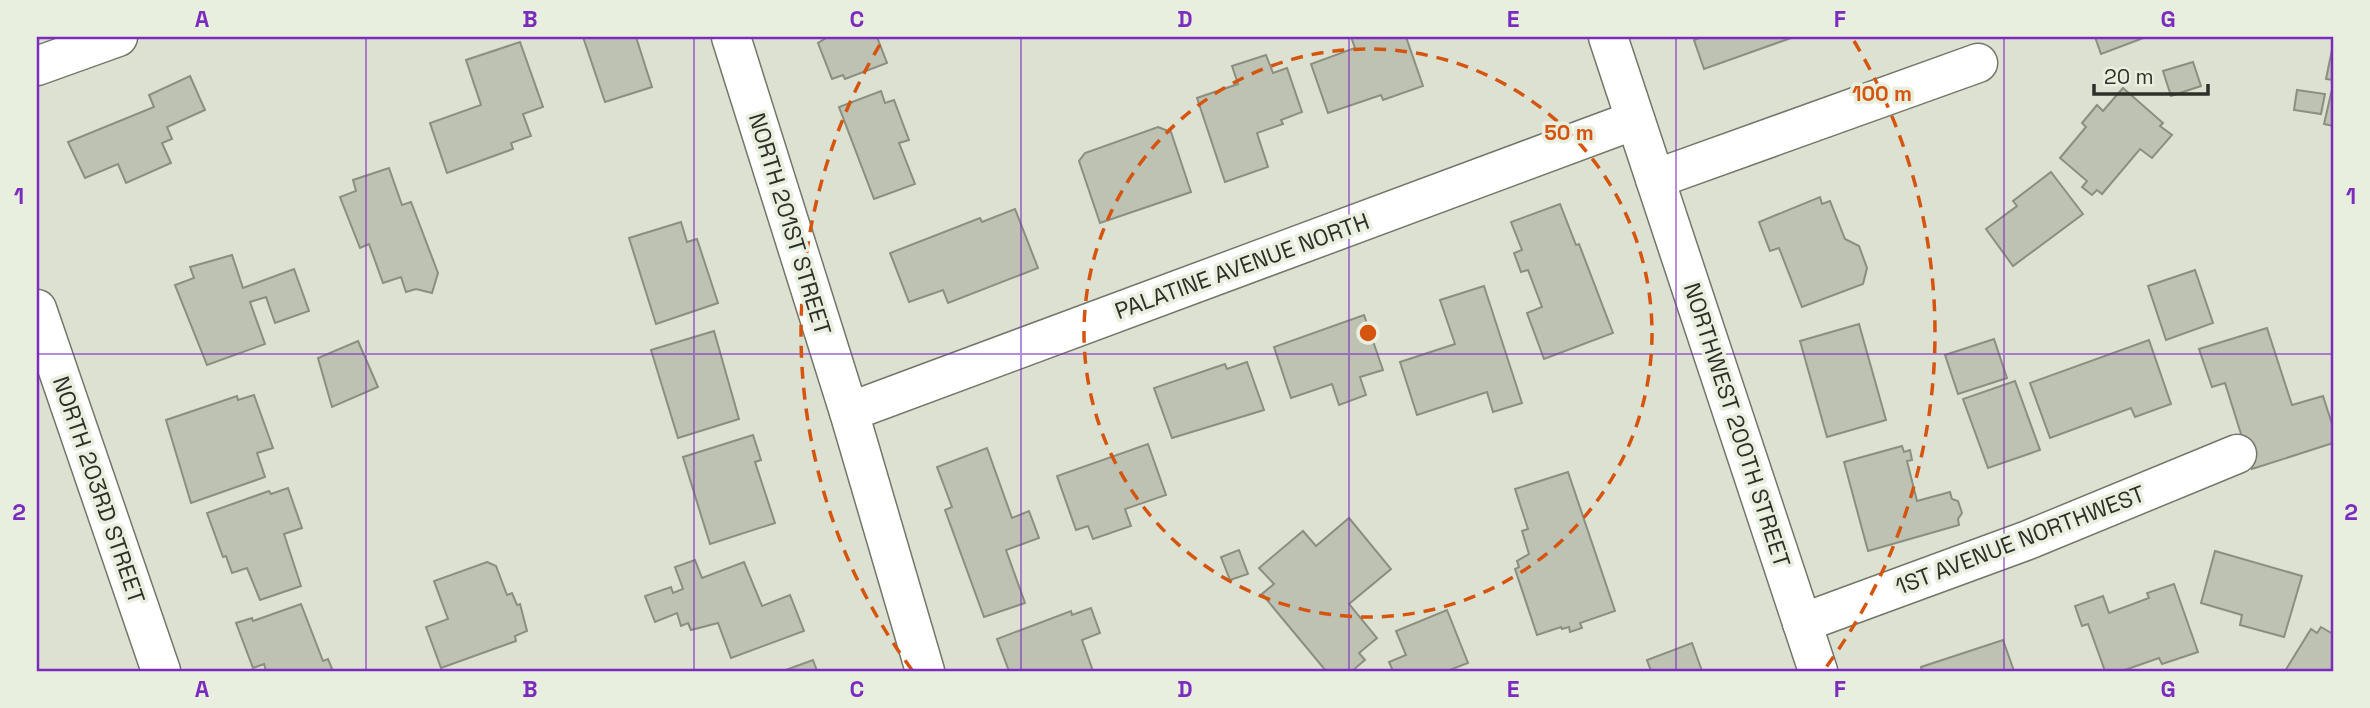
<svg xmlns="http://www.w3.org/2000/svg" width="2370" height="708" viewBox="0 0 2370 708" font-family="'Space Grotesk',sans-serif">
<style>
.building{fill:#bdc2b2;stroke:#8a8f80;stroke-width:2}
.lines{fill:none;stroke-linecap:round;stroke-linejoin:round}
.minor-casing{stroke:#737769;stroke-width:41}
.minor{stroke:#fff;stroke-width:38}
.grid{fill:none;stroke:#7b2cbf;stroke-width:2;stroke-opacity:0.55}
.ring{fill:none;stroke:#d5550f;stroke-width:3.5;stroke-dasharray:12 9}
.labels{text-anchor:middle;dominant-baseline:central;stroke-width:7;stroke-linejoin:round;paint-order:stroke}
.street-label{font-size:23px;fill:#2d2f29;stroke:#e9efde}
.centre{fill:#d5550f;stroke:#e9efde;stroke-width:3.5}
.ring-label{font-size:21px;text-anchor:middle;font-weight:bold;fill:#d5550f;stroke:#e9efde;stroke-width:7;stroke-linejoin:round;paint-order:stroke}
.neatline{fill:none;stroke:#7b2cbf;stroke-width:2.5}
.grid-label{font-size:23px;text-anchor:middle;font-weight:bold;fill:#7b2cbf}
</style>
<rect width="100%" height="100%" fill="#dce1d1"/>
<g class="building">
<polygon points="583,37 636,37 652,87 605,102"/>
<polygon points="828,37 877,37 887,63 845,79 843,75 832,79 818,43"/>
<polygon points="1351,37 1406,37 1423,86 1383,100 1381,95 1328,113 1311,64 1355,48"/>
<polygon points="1702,37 1790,37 1791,38 1704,69 1694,40"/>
<polygon points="2095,37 2146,37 2101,54"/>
<polygon points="520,42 543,107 523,114 531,136 511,143 513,149 447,173 430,123 481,105 466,60"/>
<polygon points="2333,45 2333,80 2326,79"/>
<polygon points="1266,55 1273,73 1287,68 1302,112 1281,120 1283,124 1257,133 1268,167 1225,182 1197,98 1238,84 1232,66"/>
<polygon points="2193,62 2201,86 2171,96 2163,71"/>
<polygon points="190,76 205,110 167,127 172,139 162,143 171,163 126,183 118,164 85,178 68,142 154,107 149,95"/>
<polygon points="2333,85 2333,126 2324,124"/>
<polygon points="2123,88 2163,123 2160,126 2172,135 2152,158 2140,149 2102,194 2097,190 2092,195 2082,187 2087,181 2060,158 2086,127 2082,123 2097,105 2103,111"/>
<polygon points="2297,90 2325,94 2321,114 2294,110"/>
<polygon points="881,91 885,103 894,100 909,140 899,143 915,184 874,199 839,107"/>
<polygon points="1158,127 1171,132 1191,192 1100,223 1079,161 1085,153"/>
<polygon points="389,168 402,205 411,202 438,273 432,293 416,289 406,292 401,277 383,283 369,244 360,248 340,197 356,191 353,180"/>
<polygon points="2051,172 2083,214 2013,266 1986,229 2017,206 2013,201"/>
<polygon points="1820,197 1822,204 1830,201 1845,239 1859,246 1867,268 1863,284 1802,307 1779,248 1770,251 1759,222"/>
<polygon points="1560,204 1576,245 1579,244 1613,333 1544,359 1527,313 1542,307 1528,270 1521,272 1514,253 1522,250 1511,222"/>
<polygon points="1015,209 1038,268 948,303 943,290 909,302 890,253 980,218 982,222"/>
<polygon points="681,222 687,242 697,239 718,303 656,324 629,238"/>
<polygon points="232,255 243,288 294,269 309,311 275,323 266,297 250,302 265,344 207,365 175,285 194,278 190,267"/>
<polygon points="2195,270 2213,323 2166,340 2148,286"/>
<polygon points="1484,286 1522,403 1493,412 1487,392 1417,415 1400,362 1455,344 1440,300"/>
<polygon points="1364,315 1383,370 1360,377 1366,395 1339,405 1332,384 1291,398 1274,347"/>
<polygon points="1859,324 1886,420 1827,437 1800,341"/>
<polygon points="2267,328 2292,405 2323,396 2333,427 2333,443 2252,469 2225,383 2212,387 2199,349"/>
<polygon points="714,331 739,419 678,438 651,350"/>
<polygon points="1994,339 2007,378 1958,394 1945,355"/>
<polygon points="2149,340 2171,404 2135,417 2131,408 2050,438 2030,383"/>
<polygon points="358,341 378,387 332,407 318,358"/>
<polygon points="1247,362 1264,410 1172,438 1154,388 1225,364 1227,369"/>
<polygon points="2015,381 2040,450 1988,468 1963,399"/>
<polygon points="254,395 273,448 257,453 265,477 191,503 166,420 237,396 238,400"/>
<polygon points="753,435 761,460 755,462 775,523 710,544 683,457"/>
<polygon points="1148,444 1166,495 1125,509 1131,526 1093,539 1088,526 1076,530 1057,476"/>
<polygon points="1902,446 1904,452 1910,450 1912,460 1907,461 1917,501 1950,492 1952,499 1958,501 1962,513 1958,519 1959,525 1868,551 1844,462"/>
<polygon points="987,448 1012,518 1029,511 1039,538 1006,550 1025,603 984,617 945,510 952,507 937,467"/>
<polygon points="1568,472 1615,611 1580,623 1582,628 1570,632 1569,627 1562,629 1561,627 1537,635 1515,569 1519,567 1517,561 1529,554 1522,531 1528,529 1515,489"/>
<polygon points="288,488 302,528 284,534 301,586 260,600 247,568 232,573 226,556 223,557 207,513 269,491 271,494"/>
<polygon points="1349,518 1391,569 1349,604 1377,638 1359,653 1365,660 1352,671 1326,671 1262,594 1274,584 1259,568 1303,531 1316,546"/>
<polygon points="1239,550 1248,574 1230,580 1221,557"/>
<polygon points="2215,551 2302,576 2284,637 2240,625 2242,615 2201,603"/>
<polygon points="695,560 702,578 744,562 762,606 790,595 804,631 731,658 718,623 691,630 688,623 681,626 677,613 655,622 645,596 671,587 673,593 683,589 675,567"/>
<polygon points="487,562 496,566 507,595 512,593 517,605 520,604 527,631 515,636 516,641 441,668 426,627 448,619 434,581"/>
<polygon points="2174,584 2198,652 2162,664 2159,658 2122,671 2105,671 2088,624 2082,626 2075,606 2103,596 2109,613 2149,598 2147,593"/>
<polygon points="301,604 323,661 328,659 333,671 266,671 264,664 253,668 236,623 252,618 253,621"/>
<polygon points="1091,608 1100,633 1082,640 1093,671 1009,671 997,639 1071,611 1072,615"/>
<polygon points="1447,610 1468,663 1447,671 1393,671 1389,662 1406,655 1396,631"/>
<polygon points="2321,627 2333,634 2333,671 2285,671 2311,629 2317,633"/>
<polygon points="2003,640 2014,671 1922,671 1921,667"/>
<polygon points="1692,643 1702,671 1651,671 1647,660"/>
<polygon points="813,660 817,671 783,671"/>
</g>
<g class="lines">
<g class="minor-casing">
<g id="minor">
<polyline points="731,37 849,412 925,671"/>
<polyline points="1608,37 1818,671"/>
<polyline points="37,66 118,37"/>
<polyline points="1655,179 1978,63"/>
<polyline points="37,309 161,671"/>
<polyline points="849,412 1635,120"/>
<polyline points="1802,623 2028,540 2237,454"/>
</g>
</g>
<use href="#minor" class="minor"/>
</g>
<path class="grid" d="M366 37V671M694 37V671M1021 37V671M1349 37V671M1676 37V671M2004 37V671M37 354H2333"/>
<g class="ring">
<circle cx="1368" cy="333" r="284"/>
<path d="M912 670A567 567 0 0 1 882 41M1854 41A567 567 0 0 1 1824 670"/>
</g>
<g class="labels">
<g class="street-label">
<text transform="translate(790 224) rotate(73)">NORTH 201ST STREET</text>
<text transform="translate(1242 266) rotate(-20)">PALATINE AVENUE NORTH</text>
<text transform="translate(1737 425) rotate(72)">NORTHWEST 200TH STREET</text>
<text transform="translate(99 490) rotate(71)">NORTH 203RD STREET</text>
<text transform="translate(2020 540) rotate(-21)">1ST AVENUE NORTHWEST</text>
</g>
</g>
<circle cx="1368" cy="333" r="10" class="centre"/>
<g class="ring-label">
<text x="1882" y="101">100 m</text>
<text x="1569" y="140">50 m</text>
</g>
<rect width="2370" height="708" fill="none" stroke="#e9efde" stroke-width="77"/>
<path d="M2094 84v10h114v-10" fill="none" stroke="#2d2f29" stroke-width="3.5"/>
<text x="2104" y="84" font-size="21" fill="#2d2f29" stroke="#e9efde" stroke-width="5" paint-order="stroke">20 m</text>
<rect x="38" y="38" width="2294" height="632" class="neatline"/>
<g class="grid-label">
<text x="202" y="27">A</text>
<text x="530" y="27">B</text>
<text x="857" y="27">C</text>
<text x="1185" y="27">D</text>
<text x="1513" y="27">E</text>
<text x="1840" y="27">F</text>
<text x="2168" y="27">G</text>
<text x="19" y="204">1</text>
<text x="2351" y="204">1</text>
<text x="19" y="520">2</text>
<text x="2351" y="520">2</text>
<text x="202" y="697">A</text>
<text x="530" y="697">B</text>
<text x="857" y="697">C</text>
<text x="1185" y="697">D</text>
<text x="1513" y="697">E</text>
<text x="1840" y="697">F</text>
<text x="2168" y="697">G</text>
</g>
</svg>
